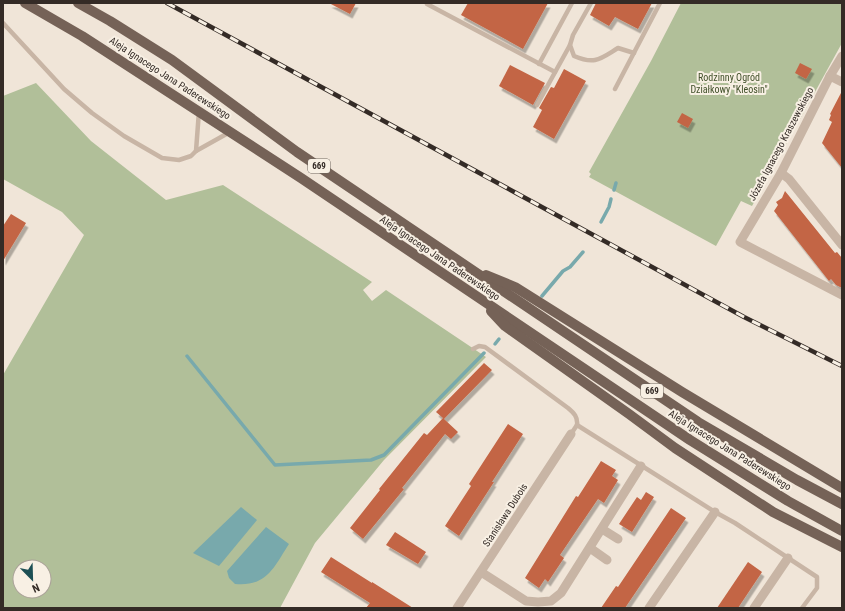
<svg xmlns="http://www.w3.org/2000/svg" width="845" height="611" viewBox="0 0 845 611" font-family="'Roboto Condensed',sans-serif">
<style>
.green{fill:#b1bf99;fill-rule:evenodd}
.water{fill:#78a9ac}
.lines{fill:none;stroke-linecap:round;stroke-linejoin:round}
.stream{stroke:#78a9ac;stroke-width:3.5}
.building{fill:#c36544;filter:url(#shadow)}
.lane{stroke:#c8b5a5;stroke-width:4.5}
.street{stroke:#c8b5a5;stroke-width:9}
.primary{stroke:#756257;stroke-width:10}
.rail-casing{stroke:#342b26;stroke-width:4.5}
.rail{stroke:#f8f0e4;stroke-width:3;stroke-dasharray:9;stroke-linecap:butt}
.labels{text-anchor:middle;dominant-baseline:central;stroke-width:4;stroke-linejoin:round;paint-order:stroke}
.shield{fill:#f8f0e4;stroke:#6f665f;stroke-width:1}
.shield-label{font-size:9px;font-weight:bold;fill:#342b26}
.park-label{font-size:10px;fill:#42512b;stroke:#f8f0e4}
.street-label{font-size:10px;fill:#342b26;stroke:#f8f0e4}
</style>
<defs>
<filter id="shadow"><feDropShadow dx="2.5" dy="4.5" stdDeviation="0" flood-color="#0004"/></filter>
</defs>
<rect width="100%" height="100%" fill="#f0e5d8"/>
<g class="green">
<polygon points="681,3 842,3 842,43 752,206 741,201 716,246 589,177 591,174 589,172 651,61"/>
<path d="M36 83 91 141 166 200 223 185 372 282 363 290 372 301 386 290 486 357 384 460 315 543 280 608H3V375L84 235 62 212 3 179V96ZM20 567H44V591H20Z"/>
</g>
<g class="water">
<polygon points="241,507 257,520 219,566 193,553"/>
<path d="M266 527 289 544C274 567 267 587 235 584L229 578 227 571Z"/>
</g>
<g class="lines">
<g class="stream">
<polyline points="614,190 616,183"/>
<polyline points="601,222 609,207 611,199"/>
<polyline points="542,296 563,271 570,267 583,252"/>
<polyline points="495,344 499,339"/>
<polyline points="187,356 275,465 371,460 384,455 484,353"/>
</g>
</g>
<g class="building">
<polygon points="329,3 356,3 350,14"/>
<polygon points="468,3 548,3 523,49 461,15"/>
<polygon points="596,3 652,3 638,29 615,17 609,26 590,15"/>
<polygon points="800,63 812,69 806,79 795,73"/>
<polygon points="510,65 545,83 533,105 499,86"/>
<polygon points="564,69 586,81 554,139 533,127 542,110 539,108 551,87 554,88"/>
<polygon points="842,91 842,168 822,143 832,122 829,120 831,115 830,114"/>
<polygon points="682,113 693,119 688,128 677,122"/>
<polygon points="785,191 835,253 837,252 842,258 842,288 836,285 831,279 829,281 774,211 778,205 776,202 782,198"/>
<polygon points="11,214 26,223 3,261 3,226"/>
<polygon points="484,363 492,370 444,419 458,432 451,439 445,434 402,488 404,489 363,539 350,528 380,490 379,489 424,433 427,435 443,418 436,412"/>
<polygon points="508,424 523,434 492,482 494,482 459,536 445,526 471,486 469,484"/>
<polygon points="601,461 616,470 612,476 618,480 604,503 598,499 560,555 564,558 548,582 545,579 539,588 525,578 576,496 578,497"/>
<polygon points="646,492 654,497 632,532 619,524 637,497 641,500"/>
<polygon points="671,508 686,518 625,608 601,608 616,586 618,587"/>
<polygon points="395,532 426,552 418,564 386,545"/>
<polygon points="331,557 372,583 372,582 413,608 366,608 370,603 321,572"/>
<polygon points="748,562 762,572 738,608 717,608"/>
</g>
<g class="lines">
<g class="lane">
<path d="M591 3 573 35 570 45 574 56C595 65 600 59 618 48L634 53"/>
<polyline points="427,4 555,72"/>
<polyline points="3,23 64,89 92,113 124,136 162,158 179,160 191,156 196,151 230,132"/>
<polyline points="539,64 572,3"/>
<polyline points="615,89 660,3"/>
<polyline points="537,105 570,45"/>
<polyline points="196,151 199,111"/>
<path d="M473 349 479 346 485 347 568 408C574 413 578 417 577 425"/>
<polyline points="571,434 577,425 715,512 735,523 817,577 817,588 802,608"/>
</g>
<g class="street">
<polyline points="842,56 830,76 781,173 740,242 842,295"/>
<polyline points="830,76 842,82"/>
<polyline points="781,173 789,179 842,245"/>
<polyline points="602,529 618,539"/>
<polyline points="590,548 607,560"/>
<polyline points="481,572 526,601 538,602 551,601 561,593 641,466"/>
<polyline points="457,608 571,434"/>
<polyline points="649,608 715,512"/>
<polyline points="754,608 788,558"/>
</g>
<g class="primary">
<polyline points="25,3 82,36 301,178 690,440 788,501 842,531"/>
<polyline points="78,3 110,21 172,60 297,152 698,422 797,480 842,504"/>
<polyline points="486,275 515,287 682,392 842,488"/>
<polyline points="491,311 505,326 629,414 675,448 773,512 842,547"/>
</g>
<g class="rail-casing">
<polyline id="rail" points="167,3 744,317 842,366"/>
</g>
<use href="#rail" class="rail"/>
</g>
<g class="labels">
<g class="shield">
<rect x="308" y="159" width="22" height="14" rx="3"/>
<rect x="641" y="384" width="22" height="14" rx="3"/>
</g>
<g class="shield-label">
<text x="319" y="166">669</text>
<text x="652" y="391">669</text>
</g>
<g class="park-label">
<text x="729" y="77">Rodzinny Ogród<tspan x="729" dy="12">Działkowy "Kleosin"</tspan></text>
</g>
<g class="street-label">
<text transform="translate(170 78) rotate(33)">Aleja Ignacego Jana Paderewskiego</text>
<text transform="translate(781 144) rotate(-62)">Józefa Ignacego Kraszewskiego</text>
<text transform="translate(440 258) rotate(34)">Aleja Ignacego Jana Paderewskiego</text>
<text transform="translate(730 450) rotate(32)">Aleja Ignacego Jana Paderewskiego</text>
<text transform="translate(505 515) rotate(-57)">Stanisława Dubois</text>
</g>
</g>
<rect width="845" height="611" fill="none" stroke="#342b26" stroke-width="8"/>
<g transform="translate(32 579) rotate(157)"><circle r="19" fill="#f8f0e4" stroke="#aaa198"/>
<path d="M0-3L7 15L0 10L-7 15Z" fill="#1d4f54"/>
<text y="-6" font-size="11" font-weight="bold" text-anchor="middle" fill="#342b26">N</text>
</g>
</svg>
